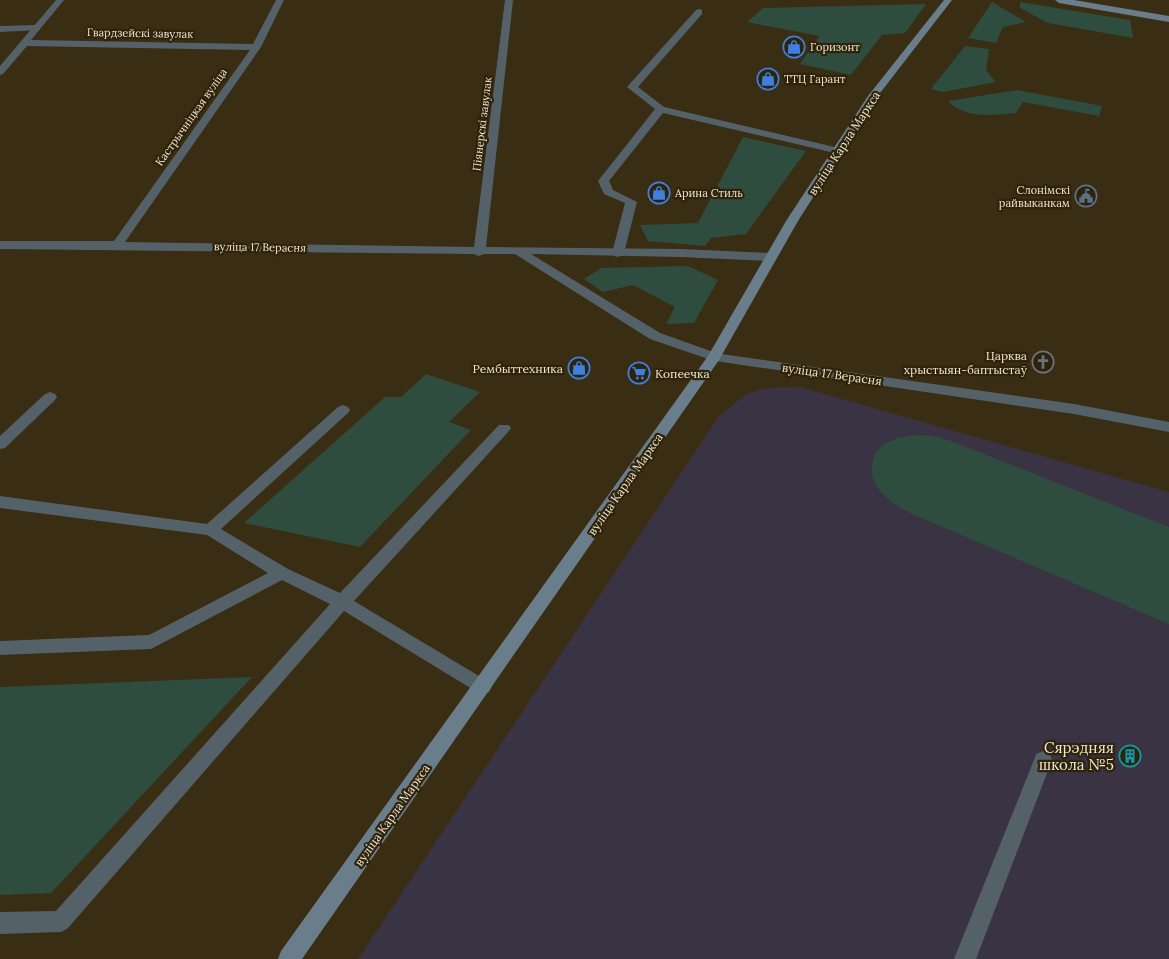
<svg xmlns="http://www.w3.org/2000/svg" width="1169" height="959" viewBox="0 0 1169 959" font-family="Lora,serif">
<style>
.education{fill:#393344}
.green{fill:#2e4d3e}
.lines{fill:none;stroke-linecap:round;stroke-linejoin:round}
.lane{fill:#556169;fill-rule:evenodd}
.street{fill:#556169;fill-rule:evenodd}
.secondary{fill:#6a7d8a;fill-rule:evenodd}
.labels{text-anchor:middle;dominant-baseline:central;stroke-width:4.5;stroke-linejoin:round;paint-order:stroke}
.far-street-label{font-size:11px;fill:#ede6d6;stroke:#2f2309}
.far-poi-label{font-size:11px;fill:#ede6d6;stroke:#2f2309;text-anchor:start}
.street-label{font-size:12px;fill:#ede6d6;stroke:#2f2309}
.poi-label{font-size:12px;fill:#ede6d6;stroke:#2f2309;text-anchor:end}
.near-poi-label{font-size:15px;fill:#ede6d6;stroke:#2f2309;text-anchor:end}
</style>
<rect width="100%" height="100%" fill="#392d13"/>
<polygon class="education" points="800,387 1169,492 1169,959 358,959 719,416 746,394 766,388"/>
<g class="green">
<polygon points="992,2 1026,22 1003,27 996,43 968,38"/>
<polygon points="1020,2 1130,20 1133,38 1048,23 1020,8"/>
<polygon points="926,4 905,33 882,35 851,75 800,64 819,36 747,22 763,8"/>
<polygon points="965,46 989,49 986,70 996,82 943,92 931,89"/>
<path d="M1017 90 1102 106 1099 116 1023 102 1016 113C994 115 964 119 948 101Z"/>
<polygon points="743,137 806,151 746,234 711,238 705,246 648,241 640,225 698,223"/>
<polygon points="688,266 718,280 694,323 666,324 675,307 633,285 603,292 584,279 601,268"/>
<polygon points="426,374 480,392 449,422 471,430 360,547 244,523 385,397 401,397"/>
<path d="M915 435 933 436 951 441 1169 527V624L910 513C899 507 889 501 881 492 868 478 868 455 885 444 894 438 904 437 915 435Z"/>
<polygon points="252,677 51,893 0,895 0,687"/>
</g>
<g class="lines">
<g class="lane">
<polygon points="699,9 702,10 702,14 638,87 664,107 839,148 844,151 839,154 663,113 609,181 613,190 637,202 624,253 618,257 614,256 612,253 625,203 604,194 598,181 655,109 627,87 696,10"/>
<polygon points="36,25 39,26 39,30 0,32 0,26"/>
<polygon points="714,353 1074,404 1169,422 1169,432 1074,414 709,360 707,357 709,354"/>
<polygon points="50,392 55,394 57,397 55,400 5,448 0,449 0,436 45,394"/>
<polygon points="343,405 348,407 350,410 348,413 221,529 288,569 340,593 499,425 509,425 511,428 509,431 354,601 489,682 492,687 489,692 483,695 477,692 344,611 68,928 61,932 0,934 0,912 56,911 330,604 282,580 151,649 0,655 0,641 149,635 268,573 207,535 0,508 0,496 207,524 338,407"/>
<polygon points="1043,751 1050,754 1052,760 976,959 954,959 1034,760 1036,754"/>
</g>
<polygon class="street" points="56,0 64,0 31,40 253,44 276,0 284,0 261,47 125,242 474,247 505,0 513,0 486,247 681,249 772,253 778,257 772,261 681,257 531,254 660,333 719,354 721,357 719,360 714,361 650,339 515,254 484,254 479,256 474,254 0,249 0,241 114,241 250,50 27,46 3,74 0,75 0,66"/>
<g class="secondary">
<polygon points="944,0 952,0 877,97 798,221 719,360 302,959 278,959 281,951 708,356 786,221 868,96"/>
<polygon points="1055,0 1074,0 1169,16 1169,22 1059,3"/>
</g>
</g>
<defs>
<g id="shop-ring" transform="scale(1.125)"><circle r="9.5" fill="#2f2309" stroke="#3f7fe0" stroke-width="1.5"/><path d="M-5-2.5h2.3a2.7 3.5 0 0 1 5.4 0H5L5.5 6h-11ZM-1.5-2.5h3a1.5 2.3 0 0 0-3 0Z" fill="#3f7fe0"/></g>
<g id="civic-ring" transform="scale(1.125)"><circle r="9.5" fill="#2f2309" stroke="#5c6f8a" stroke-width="1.5"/><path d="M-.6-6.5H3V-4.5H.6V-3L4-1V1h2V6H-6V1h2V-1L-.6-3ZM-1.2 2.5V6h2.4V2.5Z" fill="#5c6f8a"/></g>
<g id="church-ring" transform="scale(1.125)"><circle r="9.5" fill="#2f2309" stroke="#6b7280" stroke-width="1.5"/><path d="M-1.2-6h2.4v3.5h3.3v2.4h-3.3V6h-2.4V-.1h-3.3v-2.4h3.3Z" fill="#6b7280"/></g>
<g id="supermarket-ring" transform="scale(1.125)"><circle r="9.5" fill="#2f2309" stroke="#3f7fe0" stroke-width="1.5"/><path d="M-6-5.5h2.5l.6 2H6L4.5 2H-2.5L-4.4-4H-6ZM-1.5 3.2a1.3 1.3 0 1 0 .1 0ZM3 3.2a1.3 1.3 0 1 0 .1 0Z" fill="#3f7fe0"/></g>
<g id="building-ring" transform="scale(1.125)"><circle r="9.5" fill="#2f2309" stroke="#0f9aa8" stroke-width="1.5"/><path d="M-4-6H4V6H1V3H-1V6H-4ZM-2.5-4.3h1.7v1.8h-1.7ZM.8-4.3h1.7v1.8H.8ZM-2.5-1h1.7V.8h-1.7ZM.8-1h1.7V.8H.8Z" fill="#0f9aa8"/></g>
</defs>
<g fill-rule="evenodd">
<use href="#shop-ring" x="794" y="47"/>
<use href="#shop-ring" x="768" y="79"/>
<use href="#shop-ring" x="659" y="193"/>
<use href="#civic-ring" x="1086" y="196"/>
<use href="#church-ring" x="1043" y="362"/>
<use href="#shop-ring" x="579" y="368"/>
<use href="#supermarket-ring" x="639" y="373"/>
<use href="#building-ring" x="1130" y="756"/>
</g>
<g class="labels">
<g class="far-street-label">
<text transform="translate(140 33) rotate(1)">Гвардзейскі завулак</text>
<text transform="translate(191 117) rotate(-55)">Кастрычніцкая вуліца</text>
<text transform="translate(482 124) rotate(-83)">Піянерскі завулак</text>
<text transform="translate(260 247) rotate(1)">вуліца 17 Верасня</text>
</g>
<g class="far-poi-label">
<text x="810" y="47">Горизонт</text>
<text x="784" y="79">ТТЦ Гарант</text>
<text x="1070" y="190" text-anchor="end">Слонімскі<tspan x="1070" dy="13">райвыканкам</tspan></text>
<text x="675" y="193">Арина Стиль</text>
</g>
<g class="street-label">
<text transform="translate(844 143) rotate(-57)">вуліца Карла Маркса</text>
<text transform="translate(832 374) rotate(8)">вуліца 17 Верасня</text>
<text transform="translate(625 484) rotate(-55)">вуліца Карла Маркса</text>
<text transform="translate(392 815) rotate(-55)">вуліца Карла Маркса</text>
</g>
<g class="poi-label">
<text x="1027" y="355">Царква<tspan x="1027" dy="14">хрыстыян-баптыстаў</tspan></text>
<text x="563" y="368">Рембыттехника</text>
<text x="655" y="373" text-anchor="start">Копеечка</text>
</g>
<g class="near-poi-label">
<text x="1114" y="747">Сярэдняя<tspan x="1114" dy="17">школа №5</tspan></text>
</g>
</g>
</svg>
